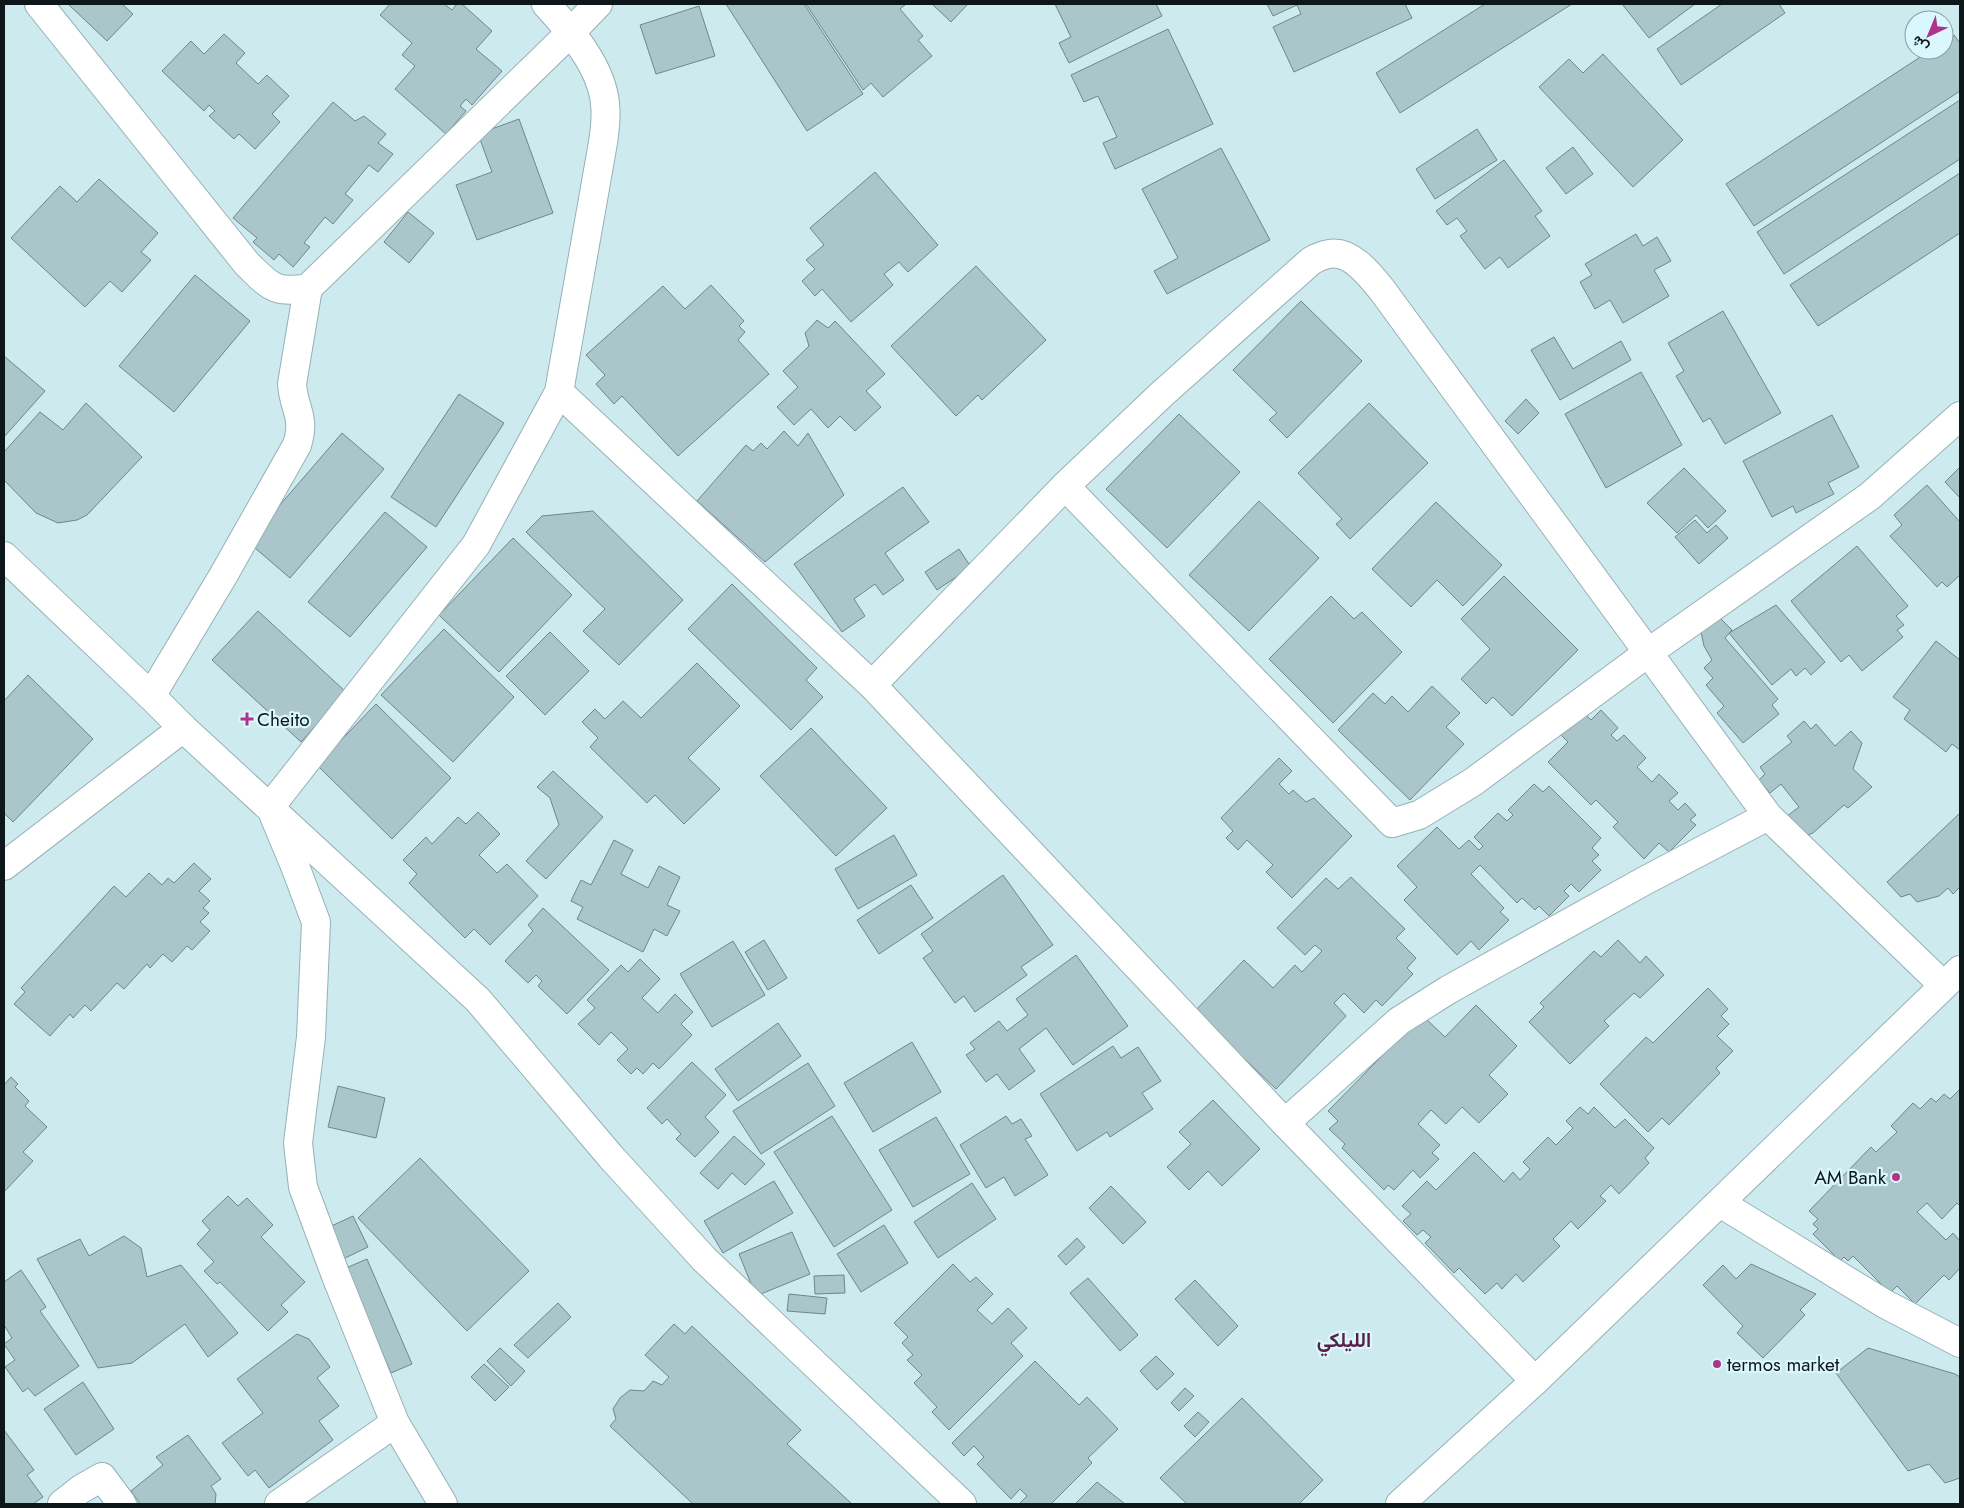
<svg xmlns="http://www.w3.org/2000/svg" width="1964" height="1508" viewBox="0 0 1964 1508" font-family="Jost,Vazirmatn,sans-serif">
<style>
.building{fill:#aac6cb;stroke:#6d888c}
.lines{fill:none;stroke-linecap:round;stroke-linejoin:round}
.minor-casing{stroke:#95b1b6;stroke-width:30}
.tertiary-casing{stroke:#95b1b6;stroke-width:30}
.minor{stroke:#fff;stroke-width:28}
.tertiary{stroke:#fff;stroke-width:28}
.poi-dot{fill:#ad3488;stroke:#daf7fd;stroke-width:2}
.labels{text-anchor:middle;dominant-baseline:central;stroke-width:4.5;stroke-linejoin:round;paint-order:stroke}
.poi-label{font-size:19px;fill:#0d1719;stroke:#daf7fd;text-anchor:start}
.neighbourhood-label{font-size:20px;font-weight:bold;fill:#5a1f46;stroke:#daf7fd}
</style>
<rect width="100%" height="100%" fill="#cdeaef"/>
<g class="building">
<polygon points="68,4 122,4 133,14 107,41"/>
<polygon points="390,4 444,4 452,10 457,4 462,4 492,31 476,49 502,71 472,105 466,99 460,106 466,111 446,134 395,89 415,66 402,55 412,43 380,15"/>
<polygon points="726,4 804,4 863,94 807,131"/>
<polygon points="806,4 904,4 905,5 900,9 923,36 918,40 932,56 883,97 871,83 863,90"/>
<polygon points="932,4 968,4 951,22"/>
<polygon points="1055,4 1156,4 1162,16 1069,63 1059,43 1071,37"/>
<polygon points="1267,4 1405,4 1412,18 1294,72 1273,27 1301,14 1297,5 1273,16"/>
<polygon points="1485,4 1572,4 1400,113 1376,73"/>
<polygon points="1622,4 1695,4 1649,38"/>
<polygon points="1722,4 1779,4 1785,13 1681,85 1657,49"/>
<polygon points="699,6 715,56 656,74 640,25"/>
<polygon points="1168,29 1213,124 1115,169 1103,143 1117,137 1098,96 1084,102 1071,75"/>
<polygon points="224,34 245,53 236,63 258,84 267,75 289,96 272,114 280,122 255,149 239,134 234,139 209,116 215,111 209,105 204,111 162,71 191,41 204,54"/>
<polygon points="1954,35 1960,43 1960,91 1754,226 1726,184 1931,50 1944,50 1944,41"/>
<polygon points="1603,54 1683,140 1633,187 1539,87 1569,59 1583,73"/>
<polygon points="1960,100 1960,159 1784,274 1757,232"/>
<polygon points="333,102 355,121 364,116 386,134 378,143 393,154 378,172 369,165 345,194 353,200 333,224 325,217 304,243 310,247 293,267 279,254 274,260 253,242 257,238 233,218"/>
<polygon points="519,119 553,213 477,240 456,185 492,172 478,134"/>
<polygon points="1477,129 1497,160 1435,199 1416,169"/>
<polygon points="1573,147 1593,174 1566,194 1546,168"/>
<polygon points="1221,148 1270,240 1167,294 1154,271 1178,258 1142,189"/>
<polygon points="1504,160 1542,211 1535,216 1550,236 1508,268 1500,257 1485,269 1460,236 1467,231 1457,218 1447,225 1436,211"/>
<polygon points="875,172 938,245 908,272 899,262 884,274 893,285 851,322 822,289 815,296 802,281 815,269 806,260 824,245 810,228"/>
<polygon points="1960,173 1960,233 1818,326 1790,285"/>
<polygon points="99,179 158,233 141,252 151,260 122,292 110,281 85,307 11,238 60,186 77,202"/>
<polygon points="408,212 434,233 409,263 384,242"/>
<polygon points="1636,234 1643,246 1657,237 1671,261 1654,270 1669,296 1623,323 1610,300 1595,309 1580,282 1592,275 1585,264"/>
<polygon points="976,266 1046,340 982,400 978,395 956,416 891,346"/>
<polygon points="195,275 250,321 174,412 119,366"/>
<polygon points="711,285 744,321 739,326 745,332 738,340 769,374 678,456 622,396 614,404 596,384 605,375 586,355 663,286 685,309"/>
<polygon points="1301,301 1362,361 1287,438 1269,420 1277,413 1233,370"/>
<polygon points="1723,311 1781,413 1725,444 1710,418 1703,422 1676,376 1684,371 1668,343"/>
<polygon points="817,320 828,328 835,321 885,374 866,391 881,407 855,431 840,416 828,428 811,409 794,425 777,407 798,387 783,371 809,346 805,333"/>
<polygon points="1554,337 1573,369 1621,341 1631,360 1560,400 1531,350"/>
<polygon points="4,356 45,391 4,437"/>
<polygon points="1641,372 1682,445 1606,488 1565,414"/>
<polygon points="459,394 504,423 436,527 391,497"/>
<polygon points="1526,399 1539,413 1518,434 1505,421"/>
<polygon points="86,403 142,457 87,515 77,520 58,523 36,513 4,480 4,452 40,412 63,430"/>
<polygon points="1369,403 1428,463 1350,539 1336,524 1342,519 1298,473"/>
<polygon points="1179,414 1240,472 1167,548 1106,489"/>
<polygon points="1832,415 1859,467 1828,483 1834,494 1796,513 1793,506 1772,517 1743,461"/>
<polygon points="784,431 798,446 808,433 844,495 765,562 697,501 746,445 753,451 761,443 767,449"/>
<polygon points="342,433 384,469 290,578 248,542"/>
<polygon points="1960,467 1960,498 1945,482"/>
<polygon points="1684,468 1726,511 1708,528 1696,515 1677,533 1647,503"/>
<polygon points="1927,485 1960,522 1960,575 1947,587 1942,582 1937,587 1890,536 1902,525 1894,515"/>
<polygon points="903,487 929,522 885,553 904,580 883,595 875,584 854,599 865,616 842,632 794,564"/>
<polygon points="1259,501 1319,558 1249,631 1189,575"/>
<polygon points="1436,502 1502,565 1463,606 1437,580 1411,607 1372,569"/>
<polygon points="593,511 683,600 619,665 583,631 605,609 526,532 542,516"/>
<polygon points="385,512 427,547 350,637 308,602"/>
<polygon points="1695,520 1707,533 1716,525 1728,538 1699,564 1675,537"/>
<polygon points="513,538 572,595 499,672 439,615"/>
<polygon points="1857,546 1908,606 1896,616 1904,625 1897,630 1903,637 1862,671 1849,655 1841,662 1791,601"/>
<polygon points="959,549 971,567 937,590 925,572"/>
<polygon points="1504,576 1578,650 1512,716 1493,697 1486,704 1461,679 1490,649 1461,619"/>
<polygon points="732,584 817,668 806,680 823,697 791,730 688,629"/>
<polygon points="1331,596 1354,619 1362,612 1402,652 1333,723 1269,659"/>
<polygon points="1776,605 1825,662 1811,675 1805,668 1796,676 1791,669 1772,685 1729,633"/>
<polygon points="258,611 346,692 301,742 212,660"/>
<polygon points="1719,617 1732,630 1725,638 1778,699 1772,705 1779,714 1743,743 1717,713 1724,706 1706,685 1713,678 1704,668 1712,660 1704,646 1700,627"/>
<polygon points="444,629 514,697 453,762 381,695"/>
<polygon points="550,632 589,671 545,715 506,676"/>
<polygon points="1936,641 1960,660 1960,750 1952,744 1946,752 1904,719 1910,710 1893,697"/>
<polygon points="697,663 740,706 688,758 720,789 684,824 655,795 647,803 590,747 598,738 582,722 595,709 605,719 623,701 641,718"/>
<polygon points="28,675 93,739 13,822 4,813 4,701"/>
<polygon points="1432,686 1460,713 1446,727 1464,744 1410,800 1338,730 1373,693 1385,704 1392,696 1408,712"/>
<polygon points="376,704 451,778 392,839 317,765"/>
<polygon points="1601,710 1618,728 1611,735 1617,741 1624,735 1646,758 1637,767 1652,782 1659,774 1678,793 1669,801 1678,810 1685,803 1696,815 1690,820 1696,825 1669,852 1659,843 1644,859 1613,827 1618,822 1596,800 1591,805 1548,762 1568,742 1561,735 1584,713 1591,720"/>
<polygon points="1804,721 1811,729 1816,724 1835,746 1851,731 1862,743 1853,769 1872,787 1848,808 1844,805 1813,833 1803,837 1787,816 1799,807 1781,784 1770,793 1759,780 1765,774 1760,767 1792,742 1787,736"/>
<polygon points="811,728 887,808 836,856 760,776"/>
<polygon points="1279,758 1292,771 1279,784 1289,794 1293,790 1306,802 1314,798 1352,836 1292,898 1266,872 1273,865 1247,840 1238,850 1226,838 1233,831 1221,818"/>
<polygon points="553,771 603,817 546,879 526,861 559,825 550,798 537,787"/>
<polygon points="1534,784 1543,792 1549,786 1601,838 1592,848 1599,855 1592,861 1601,870 1579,892 1571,884 1564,891 1569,896 1549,916 1539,906 1535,910 1522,898 1517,903 1480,865 1471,874 1504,908 1500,912 1509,920 1479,950 1471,941 1457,955 1404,900 1417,887 1397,866 1437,827 1459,849 1469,840 1479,850 1483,846 1474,837 1498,813 1507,821 1513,815 1508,810"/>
<polygon points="478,812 500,834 479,855 497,873 507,864 538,896 490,945 474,929 465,938 409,883 417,874 403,860 426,837 432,844 458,817 466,824"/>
<polygon points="1960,813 1960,887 1953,894 1948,888 1939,896 1917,902 1910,894 1901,897 1887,882"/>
<polygon points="894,835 917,875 858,909 835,869"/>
<polygon points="614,840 633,850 621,874 648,888 659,866 680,877 667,905 680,911 667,936 654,929 643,952 577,919 583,907 571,901 581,880 591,885"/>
<polygon points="194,863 211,879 199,891 210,901 203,908 209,913 200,922 210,931 192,950 187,946 172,962 163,954 150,968 147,964 124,989 117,983 91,1011 85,1005 73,1018 70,1014 50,1036 14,1004 25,992 21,988 114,886 126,897 149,873 162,885 168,878 174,883"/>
<polygon points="1003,875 1053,945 1021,967 1027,975 975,1012 964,996 955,1003 923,958 933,951 921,934"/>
<polygon points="1351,877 1405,929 1396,938 1416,958 1407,968 1413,974 1382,1006 1376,1000 1364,1013 1344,993 1334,1003 1346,1016 1276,1089 1195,1011 1244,960 1273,988 1295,965 1302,972 1322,951 1315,945 1305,955 1277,928 1326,878 1338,889"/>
<polygon points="911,885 933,918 879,954 857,920"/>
<polygon points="543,908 609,970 567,1014 538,986 542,981 536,975 528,983 505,961 533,931 528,925"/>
<polygon points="764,940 787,978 768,990 745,952"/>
<polygon points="1618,940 1640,963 1646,956 1664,975 1640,998 1634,993 1604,1021 1609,1026 1570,1064 1529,1022 1544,1007 1540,1003 1594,951 1601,957"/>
<polygon points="733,941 765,995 712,1027 680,974"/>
<polygon points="1076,955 1128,1026 1073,1065 1046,1028 1019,1049 1035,1071 1009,1090 997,1074 986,1082 966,1055 975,1049 970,1043 999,1021 1007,1031 1028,1015 1016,999"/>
<polygon points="640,959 660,979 642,998 658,1013 675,994 693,1012 681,1024 692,1035 659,1069 653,1063 643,1074 637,1068 631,1074 617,1060 628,1049 611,1032 599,1045 578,1024 595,1008 587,1000 621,965 628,972"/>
<polygon points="1708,988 1728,1009 1721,1016 1729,1024 1717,1036 1733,1051 1716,1068 1720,1073 1669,1125 1662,1118 1648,1132 1600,1084 1646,1037 1653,1043"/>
<polygon points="1476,1005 1517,1046 1489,1075 1508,1094 1479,1123 1462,1107 1446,1124 1431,1110 1418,1124 1440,1145 1432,1153 1439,1159 1420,1178 1413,1170 1394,1190 1388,1185 1384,1190 1342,1148 1345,1144 1329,1129 1338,1121 1328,1111 1422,1015 1445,1037"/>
<polygon points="778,1023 801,1056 738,1101 715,1069"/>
<polygon points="912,1042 941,1092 873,1132 844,1083"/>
<polygon points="1113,1046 1121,1058 1138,1047 1161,1081 1142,1093 1153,1109 1110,1137 1107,1132 1077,1151 1040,1094"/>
<polygon points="692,1062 726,1095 705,1117 719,1132 695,1157 676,1139 681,1134 667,1119 662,1124 647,1108"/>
<polygon points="808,1063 835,1106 761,1154 733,1111"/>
<polygon points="11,1077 18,1084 15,1087 29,1101 25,1106 47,1127 23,1152 33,1161 4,1192 4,1085"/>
<polygon points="338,1086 385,1098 376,1138 328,1127"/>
<polygon points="1960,1089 1960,1206 1957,1203 1942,1219 1927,1203 1917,1212 1946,1240 1953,1233 1960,1241 1960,1268 1949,1280 1944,1275 1915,1304 1897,1286 1890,1293 1853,1256 1848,1261 1844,1257 1840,1261 1813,1234 1818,1229 1813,1224 1818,1219 1809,1211 1871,1147 1876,1152 1897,1132 1891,1126 1913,1103 1920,1109 1931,1098 1936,1102 1944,1094 1950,1099"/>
<polygon points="1213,1100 1260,1149 1222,1186 1208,1171 1189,1190 1167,1167 1191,1144 1179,1132"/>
<polygon points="1580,1107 1588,1114 1594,1107 1615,1128 1625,1119 1654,1148 1645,1158 1649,1163 1619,1194 1611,1185 1600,1196 1606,1201 1578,1229 1571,1221 1553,1239 1560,1246 1523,1282 1516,1274 1502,1289 1497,1283 1485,1294 1459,1268 1454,1273 1425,1243 1431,1237 1423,1230 1417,1235 1403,1221 1411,1214 1402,1206 1427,1181 1436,1190 1474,1152 1504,1182 1513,1172 1520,1180 1530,1169 1523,1162 1548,1137 1556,1145 1573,1128 1566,1121"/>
<polygon points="832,1116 892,1210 834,1247 774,1152"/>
<polygon points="1006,1116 1012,1124 1021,1119 1032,1136 1025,1139 1048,1175 1015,1196 1004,1177 986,1188 960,1145"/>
<polygon points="936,1117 970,1174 913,1207 879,1150"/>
<polygon points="734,1136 765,1164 745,1185 732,1173 718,1189 700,1173"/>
<polygon points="420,1158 529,1271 467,1331 358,1218"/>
<polygon points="774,1181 793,1213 723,1253 704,1221"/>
<polygon points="972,1183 996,1219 938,1258 914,1222"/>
<polygon points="1111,1186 1146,1222 1123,1244 1089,1208"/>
<polygon points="228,1196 238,1206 247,1198 273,1225 261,1237 305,1282 281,1305 288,1312 268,1331 220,1282 217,1284 204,1271 214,1262 197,1244 210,1230 202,1221"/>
<polygon points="353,1216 368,1247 343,1259 327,1228"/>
<polygon points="884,1225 908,1263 861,1292 837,1254"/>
<polygon points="792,1232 810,1274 756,1296 739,1254"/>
<polygon points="124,1236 141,1248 147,1277 181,1265 238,1333 208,1357 185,1324 132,1363 98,1368 37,1259 80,1239 89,1256"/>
<polygon points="1077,1238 1085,1247 1066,1265 1058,1256"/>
<polygon points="367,1259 412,1364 391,1373 346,1268"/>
<polygon points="953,1264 970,1282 976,1277 993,1294 977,1310 992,1324 1008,1308 1027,1328 1011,1343 1023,1356 949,1430 932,1412 937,1407 914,1383 922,1375 907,1360 913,1355 902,1343 908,1337 894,1323"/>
<polygon points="1751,1264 1816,1294 1800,1310 1805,1315 1763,1358 1737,1333 1743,1326 1703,1285 1723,1265 1736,1279"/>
<polygon points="21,1270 46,1307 40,1311 79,1366 35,1396 28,1388 23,1392 5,1367 15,1360 4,1344 12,1338 4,1325 4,1282"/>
<polygon points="844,1275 845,1293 815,1294 814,1276"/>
<polygon points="1088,1278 1138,1335 1120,1351 1070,1293"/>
<polygon points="1195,1280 1238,1326 1218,1346 1175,1299"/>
<polygon points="789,1294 827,1298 825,1314 787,1311"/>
<polygon points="558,1303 571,1317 528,1358 514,1345"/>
<polygon points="674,1324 685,1334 692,1326 801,1430 787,1444 852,1504 693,1504 610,1426 616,1419 613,1409 620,1398 630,1390 644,1391 653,1381 662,1385 669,1377 645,1355"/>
<polygon points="297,1334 309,1339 330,1367 317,1378 339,1406 319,1421 333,1440 269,1488 255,1470 248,1476 222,1443 263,1413 237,1379"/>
<polygon points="500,1348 525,1371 511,1386 487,1361"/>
<polygon points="1868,1348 1955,1374 1960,1377 1960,1478 1945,1483 1929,1464 1908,1471 1836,1373"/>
<polygon points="1156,1356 1174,1374 1157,1390 1140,1371"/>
<polygon points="1035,1361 1079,1405 1087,1397 1118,1429 1088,1458 1092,1463 1051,1504 1019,1504 1027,1496 1020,1489 1011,1499 977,1464 984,1457 974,1446 964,1456 952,1443"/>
<polygon points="484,1364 509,1387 495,1401 471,1377"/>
<polygon points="83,1382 114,1429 76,1455 44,1409"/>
<polygon points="1185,1388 1194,1396 1179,1411 1171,1403"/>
<polygon points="1242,1398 1323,1480 1299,1504 1187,1504 1160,1478"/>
<polygon points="1198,1412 1209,1422 1195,1437 1184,1426"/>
<polygon points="4,1430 34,1470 27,1475 43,1497 33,1504 4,1504"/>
<polygon points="188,1435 221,1479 211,1486 216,1494 215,1504 140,1504 131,1491 163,1465 156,1457"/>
<polygon points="1097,1482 1125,1504 1075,1504"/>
</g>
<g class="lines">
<g class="minor-casing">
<g id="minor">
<path d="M39 4 247 264C270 286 274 294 308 288L571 32 598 4"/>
<polyline points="559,392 872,685 1285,1123 1535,1381"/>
<polyline points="1065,486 1392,823 1419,815 1473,782 1649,652 1870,496 1960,416"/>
<polyline points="4,556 151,696 183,728 478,1000 611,1157 704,1259 962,1504"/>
<path d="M872 685 1065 486 1162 394 1311 261C1316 258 1323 255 1329 254 1351 250 1370 275 1382 290L1768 816 1943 985"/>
<path d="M151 696 223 576 297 445C306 416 294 411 292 384L308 288"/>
<path d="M270 807 476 545 559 392 601 154C604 138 607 120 605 104 602 67 570 30 546 4"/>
<polyline points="274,816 295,866 316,922 311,1037 298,1143 303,1187 336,1276 395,1423 443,1504"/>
<polyline points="4,866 183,728"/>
<polyline points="1285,1123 1399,1021 1448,990 1646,880 1768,816"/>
<polyline points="1720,1203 1885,1304 1960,1343"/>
<polyline points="62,1504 81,1489 102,1477 122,1504"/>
<polyline points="279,1504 395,1423"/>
</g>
</g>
<g class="tertiary-casing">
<polyline id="tertiary" points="1400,1504 1535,1381 1960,970"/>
</g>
<use href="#minor" class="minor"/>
<use href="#tertiary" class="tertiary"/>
</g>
<g class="poi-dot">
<path d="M244.5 711.5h5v5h5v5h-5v5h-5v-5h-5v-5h5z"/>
<circle cx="1896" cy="1177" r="5"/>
<circle cx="1717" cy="1364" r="5"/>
</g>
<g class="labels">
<g class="poi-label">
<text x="257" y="719">Cheito</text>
<text x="1886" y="1177" text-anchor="end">AM Bank</text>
<text x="1727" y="1364">termos market</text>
</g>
<g class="neighbourhood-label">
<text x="1344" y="1340">الليلكي</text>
</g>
</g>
<rect width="1964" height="1508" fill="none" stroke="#0d1719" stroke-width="10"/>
<g transform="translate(1929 35) rotate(224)"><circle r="24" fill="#daf7fd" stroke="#889da2"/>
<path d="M0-4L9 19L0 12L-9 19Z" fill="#ad3488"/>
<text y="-8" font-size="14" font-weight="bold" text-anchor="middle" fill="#0d1719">ش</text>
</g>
</svg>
